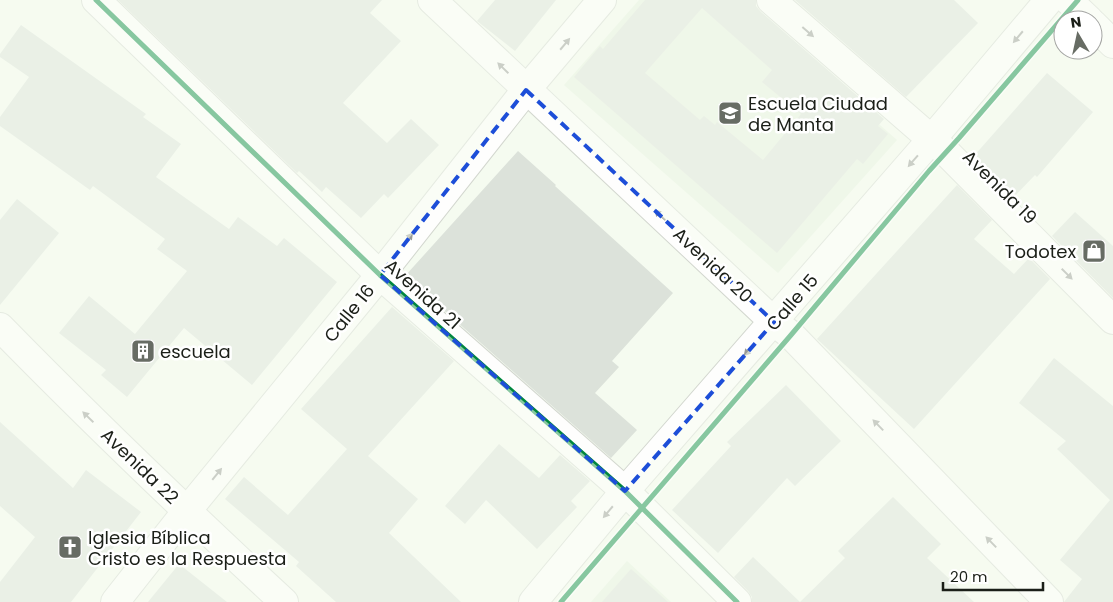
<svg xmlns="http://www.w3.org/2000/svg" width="1113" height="602" viewBox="0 0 1113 602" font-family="Poppins,sans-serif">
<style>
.built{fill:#e7f1df}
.building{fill:#dce2da;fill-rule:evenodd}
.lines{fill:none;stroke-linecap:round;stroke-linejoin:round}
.street-casing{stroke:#d3d7cf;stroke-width:30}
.secondary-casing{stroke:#d3d7cf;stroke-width:30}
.street{stroke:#fefefd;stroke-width:28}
.secondary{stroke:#fefefd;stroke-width:28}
.cycleway-casing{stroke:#fff;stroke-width:8}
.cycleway{stroke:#00873e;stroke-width:5}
.oneway{fill:#989a96}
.marked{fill:none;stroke:#1d4ed8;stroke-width:4;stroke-dasharray:10 6;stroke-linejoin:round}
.labels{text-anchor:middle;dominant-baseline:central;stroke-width:5;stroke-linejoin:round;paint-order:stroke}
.poi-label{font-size:18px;fill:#1b1f18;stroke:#fff;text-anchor:start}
.street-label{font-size:18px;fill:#1b1f18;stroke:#fff}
</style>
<rect width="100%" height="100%" fill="#f5fbf0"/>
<g class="built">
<polygon points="639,0 738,0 897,140 778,273 564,85"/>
<polygon points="627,561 671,602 591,602"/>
</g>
<g class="building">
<polygon points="118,0 382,0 370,13 401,41 343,103 387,143 411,119 439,145 388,198 384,194 361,218 326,187 322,192 299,171 297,173"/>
<polygon points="495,0 556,0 515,51 477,21"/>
<path d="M645 0H756V6L761 12 884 119 878 126 888 134 863 164 857 159 777 253 574 77 600 46 603 49ZM702 8 772 70 762 82 801 114 763 160 717 122 715 125 704 116 700 120 645 73Z"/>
<polygon points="795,0 954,0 978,23 906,97"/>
<polygon points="21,25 146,114 143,117 181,144 156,177 229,229 238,217 277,246 284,238 337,282 252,385 184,328 127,397 101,375 106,370 59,333 89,296 135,334 187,271 157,249 165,239 93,186 90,190 0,126 0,117 29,77 0,57 0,54"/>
<polygon points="1047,73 1093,112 1037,177 1035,175 1013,198 973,157"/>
<polygon points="518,151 556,185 555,186 673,293 612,361 619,367 595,393 637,430 611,458 405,276"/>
<polygon points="957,185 992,220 974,239 1014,274 1029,258 1050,279 914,429 817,339"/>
<polygon points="17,199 59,233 0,305 0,220"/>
<polygon points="1075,212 1113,246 1113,298 1052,236"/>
<polygon points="392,307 454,361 368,456 418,499 389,533 461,602 336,602 296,566 299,562 225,499 244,477 288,515 347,449 301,409"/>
<polygon points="1054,358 1113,406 1113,602 1064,602 1082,579 1060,560 1110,500 1057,449 1066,441 1019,403"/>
<polygon points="786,385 841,441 795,486 787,478 718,553 672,510 731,446 727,442"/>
<polygon points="0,422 73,488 86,470 141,512 71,602 0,602 0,582 35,537 0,506"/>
<polygon points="499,444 539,478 560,455 590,481 571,501 577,507 537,549 486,500 465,524 445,506"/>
<polygon points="893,497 941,544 927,558 974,602 800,602 845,558 838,551"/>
<polygon points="753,557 800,602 752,602 752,597 748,591 734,577"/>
<polygon points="179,564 227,602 148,602"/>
<polygon points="631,569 668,602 602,602"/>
</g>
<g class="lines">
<g class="street-casing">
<g id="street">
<polyline points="96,0 380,275 625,491 737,602"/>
<polyline points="432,0 774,322 791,335 1049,602"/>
<polyline points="771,0 946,152 1113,320"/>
<polyline points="1068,0 1089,20"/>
<polyline points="1093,24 1113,44"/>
<path d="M0 327C92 421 187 512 284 602"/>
<polyline points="115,602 186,512 380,275 526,90 602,0"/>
</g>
</g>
<g class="secondary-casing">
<polyline id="secondary" points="533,602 625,491 931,140 1049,0"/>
</g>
<use href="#street" class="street"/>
<use href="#secondary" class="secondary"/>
<g class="cycleway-casing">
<g id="cycleway">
<polyline points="96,0 380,275 625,491 737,602"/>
<polyline points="561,602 791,335 929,171 959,138 1078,0"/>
</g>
</g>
<use href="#cycleway" class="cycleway"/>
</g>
<defs><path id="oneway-solid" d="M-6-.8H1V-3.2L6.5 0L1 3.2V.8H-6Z" transform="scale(1.25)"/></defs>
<g class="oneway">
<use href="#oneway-solid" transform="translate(808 32) rotate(41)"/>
<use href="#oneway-solid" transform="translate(1018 37) rotate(130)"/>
<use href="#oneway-solid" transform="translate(565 44) rotate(-50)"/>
<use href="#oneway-solid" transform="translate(503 68) rotate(-136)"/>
<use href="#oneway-solid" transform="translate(913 161) rotate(131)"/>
<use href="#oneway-solid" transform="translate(660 215) rotate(-137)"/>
<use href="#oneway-solid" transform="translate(408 239) rotate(-52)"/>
<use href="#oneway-solid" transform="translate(1067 274) rotate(45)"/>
<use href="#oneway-solid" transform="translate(749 350) rotate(131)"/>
<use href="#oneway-solid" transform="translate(88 417) rotate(-136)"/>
<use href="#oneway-solid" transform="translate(878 425) rotate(-134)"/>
<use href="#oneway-solid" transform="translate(217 474) rotate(-51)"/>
<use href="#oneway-solid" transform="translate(608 512) rotate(130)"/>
<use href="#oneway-solid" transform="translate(991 542) rotate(-134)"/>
</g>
<path d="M0 0H1113V602H0ZM526 90 774 322 625 491 380 275Z" fill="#f5fbf0" fill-opacity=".55" fill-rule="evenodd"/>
<path class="marked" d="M526 90 774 322 625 491 380 275Z"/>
<defs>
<g id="school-square" transform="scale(1.25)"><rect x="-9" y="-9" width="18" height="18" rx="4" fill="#676c64" stroke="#fff"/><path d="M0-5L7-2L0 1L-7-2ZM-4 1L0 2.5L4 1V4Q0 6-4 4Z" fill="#fff"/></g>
<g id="shop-square" transform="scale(1.25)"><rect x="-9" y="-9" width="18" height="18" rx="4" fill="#676c64" stroke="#fff"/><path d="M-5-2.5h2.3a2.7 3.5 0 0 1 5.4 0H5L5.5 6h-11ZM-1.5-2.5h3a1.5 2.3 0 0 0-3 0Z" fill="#fff"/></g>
<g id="building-square" transform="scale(1.25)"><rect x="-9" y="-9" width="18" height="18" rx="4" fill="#676c64" stroke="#fff"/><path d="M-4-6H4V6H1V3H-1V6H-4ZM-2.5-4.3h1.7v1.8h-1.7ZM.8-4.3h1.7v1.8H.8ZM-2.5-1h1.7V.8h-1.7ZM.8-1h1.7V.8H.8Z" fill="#fff"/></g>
<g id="church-square" transform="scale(1.25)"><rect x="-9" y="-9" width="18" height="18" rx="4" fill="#676c64" stroke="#fff"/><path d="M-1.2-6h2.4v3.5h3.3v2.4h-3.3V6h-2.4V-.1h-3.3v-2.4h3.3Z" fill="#fff"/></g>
</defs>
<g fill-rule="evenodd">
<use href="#school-square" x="730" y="113"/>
<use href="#shop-square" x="1094" y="251"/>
<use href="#building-square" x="143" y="351"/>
<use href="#church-square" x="70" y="547"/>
</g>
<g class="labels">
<g class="poi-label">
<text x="748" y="103">Escuela Ciudad<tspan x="748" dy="21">de Manta</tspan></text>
<text x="1076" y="251" text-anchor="end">Todotex</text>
<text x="160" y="351">escuela</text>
<text x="88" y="537">Iglesia Bíblica<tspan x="88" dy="21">Cristo es la Respuesta</tspan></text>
</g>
<g class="street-label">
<text transform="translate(1000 187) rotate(45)">Avenida 19</text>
<text transform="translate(713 265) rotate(43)">Avenida 20</text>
<text transform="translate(423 294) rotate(42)">Avenida 21</text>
<text transform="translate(792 302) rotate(-49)">Calle 15</text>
<text transform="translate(349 313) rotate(-51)">Calle 16</text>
<text transform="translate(140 466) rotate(44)">Avenida 22</text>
</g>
</g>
<g transform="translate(1078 35) rotate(351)"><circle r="24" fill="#ffffff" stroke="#a4a5a3"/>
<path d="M0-4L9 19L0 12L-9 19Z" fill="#676c64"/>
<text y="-8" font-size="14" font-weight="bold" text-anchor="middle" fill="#1b1f18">N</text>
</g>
<path d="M943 582v8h100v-8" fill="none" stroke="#1b1f18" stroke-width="2.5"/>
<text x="950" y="582" font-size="15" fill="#1b1f18" stroke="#ffffff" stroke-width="4" paint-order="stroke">20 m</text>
</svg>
